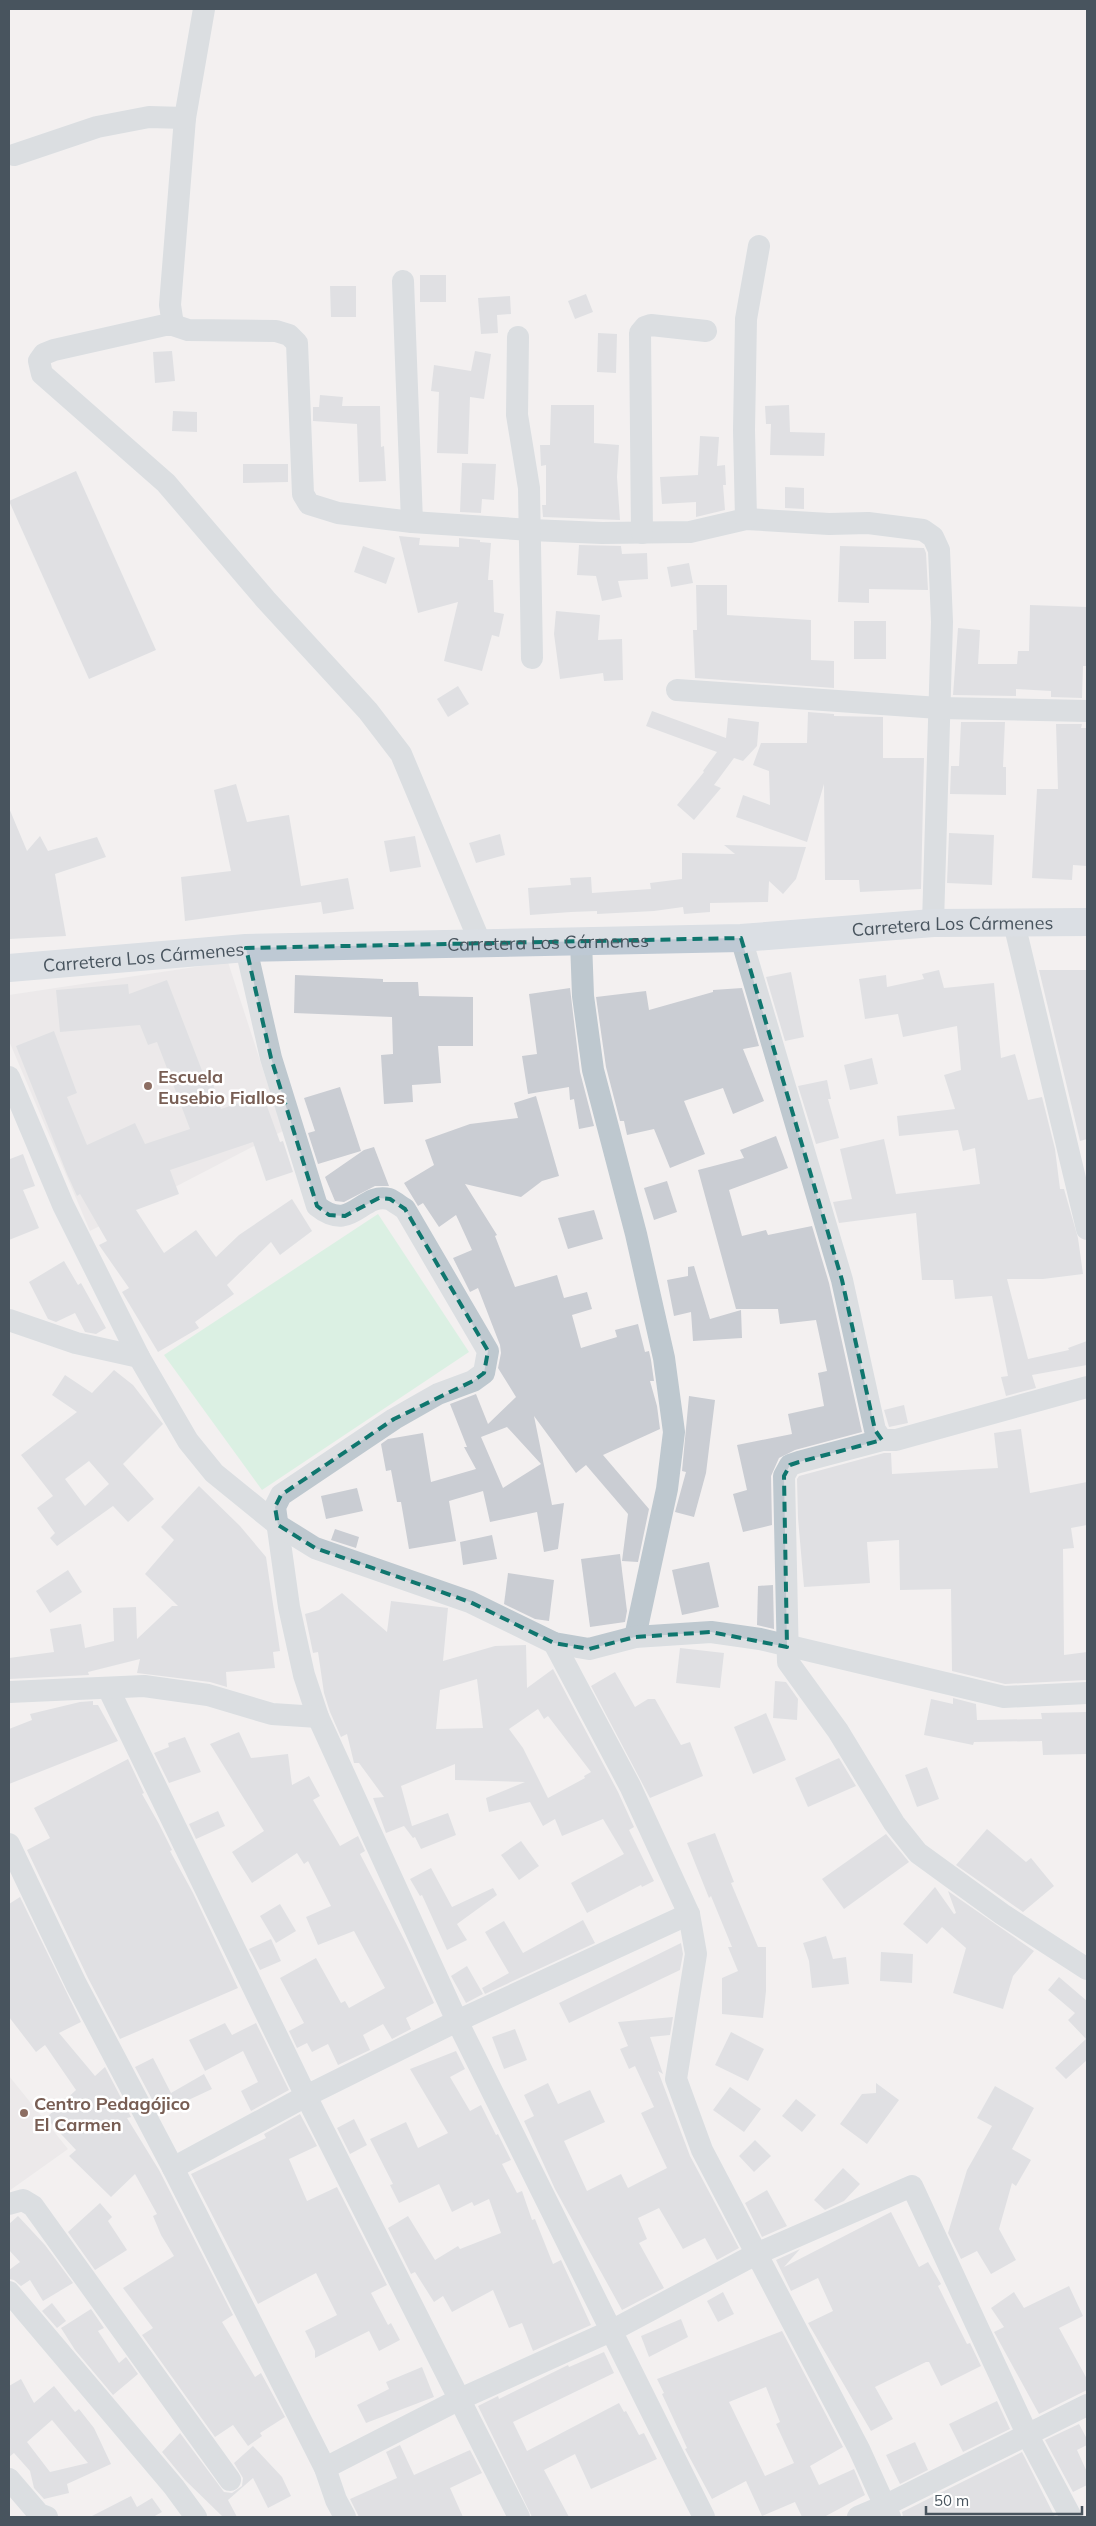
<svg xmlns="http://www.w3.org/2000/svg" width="1096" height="2526" viewBox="0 0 1096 2526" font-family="Mulish,sans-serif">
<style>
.education{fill:#e4e1e2}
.green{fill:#bff0d2}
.building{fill:#cacdd3;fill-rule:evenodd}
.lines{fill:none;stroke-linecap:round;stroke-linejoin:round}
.street{stroke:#bec8cf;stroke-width:22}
.secondary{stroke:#bec9d4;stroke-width:28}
.marked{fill:none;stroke:#0f766e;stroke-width:4;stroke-dasharray:10 6;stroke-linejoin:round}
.education-dot{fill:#8d6e63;stroke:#fff;stroke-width:2}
.labels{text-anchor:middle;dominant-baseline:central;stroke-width:5;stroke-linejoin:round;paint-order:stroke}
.street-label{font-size:18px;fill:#48545e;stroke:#fff}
.education-label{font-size:18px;font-weight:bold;fill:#785e54;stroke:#fff;text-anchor:start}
</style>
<rect width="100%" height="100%" fill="#f3f0f0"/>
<g class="education">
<polygon points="228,962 283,1131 90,1231 9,1041 9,995"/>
<polygon points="9,2076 68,2149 9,2191"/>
</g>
<polygon class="green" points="378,1214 469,1352 262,1490 164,1355"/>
<g class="building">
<rect x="420" y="275" width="26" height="27"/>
<polygon points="330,286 356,286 356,317 331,317"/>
<polygon points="586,294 593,312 575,319 568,301"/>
<polygon points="510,296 511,314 497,315 498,333 481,334 478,298"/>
<polygon points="598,333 617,334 616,373 597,372"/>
<polygon points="172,351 175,381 155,383 153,352"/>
<polygon points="475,351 491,354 484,399 470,397 468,454 437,453 439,392 431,391 434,365 471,371"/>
<polygon points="320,395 343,397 342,406 380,406 381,447 384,446 386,481 359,482 357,424 313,421 313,407 319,407"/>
<polygon points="551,405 594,405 594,443 619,445 617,477 620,520 543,517 542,505 546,505 546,465 541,466 540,445 550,445"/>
<polygon points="789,405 790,432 825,433 824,456 770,455 771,424 766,424 765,406"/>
<polygon points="173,411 197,412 197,432 172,431"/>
<polygon points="700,436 719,437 717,466 725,465 726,485 723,485 725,510 696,517 696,502 662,504 660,477 698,475"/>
<polygon points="462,463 496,464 494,500 482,499 481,513 460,512"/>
<polygon points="243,464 288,464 288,482 243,483"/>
<polygon points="76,471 156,650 89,679 9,501"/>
<polygon points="785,487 804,488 804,509 785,508"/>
<polygon points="399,536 420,538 419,545 459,547 459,538 480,540 480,542 491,543 488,580 493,580 494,612 504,614 499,637 492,635 482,671 444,661 458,602 418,613"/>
<polygon points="579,545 621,546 622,554 647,553 648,579 618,581 622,597 602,601 596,576 577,575"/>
<polygon points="363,546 395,558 386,584 354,572"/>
<polygon points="840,546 924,548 926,553 928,590 869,589 869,603 838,602"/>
<polygon points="689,563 693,583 671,587 667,567"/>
<polygon points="696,585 727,585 727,615 811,620 811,660 834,661 834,688 695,678 693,630 697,630"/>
<polygon points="1030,605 1087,607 1087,666 1083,666 1082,698 1051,697 1051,691 1016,689 1016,696 953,695 958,628 980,630 978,664 1017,664 1018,651 1029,651"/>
<polygon points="556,611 600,615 598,640 622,639 623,680 604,681 603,673 560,679 554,634"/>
<rect x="854" y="621" width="32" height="38"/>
<polygon points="458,686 469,704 448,717 437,699"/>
<polygon points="652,711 726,738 728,718 759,722 757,746 743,761 734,758 714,785 721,788 694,820 677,805 704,772 703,771 717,752 646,726"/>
<polygon points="808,712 834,714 834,716 883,717 883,758 924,758 921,889 860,892 859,880 825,880 824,784 807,842 736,817 743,795 770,805 769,771 753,765 761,743 807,743"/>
<polygon points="961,722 1005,722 1003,767 1006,767 1006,795 950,794 951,766 959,766"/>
<polygon points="1056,724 1082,724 1081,728 1087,728 1087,866 1073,865 1072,880 1032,878 1037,789 1058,789"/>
<polygon points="236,784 247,822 289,815 301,886 348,878 354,909 323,914 321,902 185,921 181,877 231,871 214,790"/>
<polygon points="9,808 27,851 40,836 48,851 97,837 106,857 55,874 66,936 9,939"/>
<polygon points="949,833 994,835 992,885 947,883"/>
<polygon points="500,834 505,855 476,863 469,843"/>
<polygon points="415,836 421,867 390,872 384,841"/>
<polygon points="724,845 806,847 796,879 783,894 769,881 768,902 710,903 710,912 684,914 683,907 654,911 597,914 597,911 571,912 530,915 528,888 571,885 570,878 591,877 592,893 651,889 650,883 682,879 682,853 735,854"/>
<polygon points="939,970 944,988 994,983 1001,1058 1015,1054 1028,1100 1042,1097 1055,1149 1060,1189 1064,1189 1078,1238 1083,1274 1043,1279 1007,1279 1028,1359 1069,1350 1068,1348 1087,1341 1087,1365 1032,1375 1036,1388 1006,1396 1001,1377 1008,1376 992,1296 955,1299 953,1280 922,1280 916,1213 839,1223 833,1202 852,1199 840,1149 884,1139 896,1194 980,1184 975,1148 963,1151 958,1130 899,1136 897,1116 955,1109 944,1075 961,1070 957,1026 903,1037 898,1014 865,1019 859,979 886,975 887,987 924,979 922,974"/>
<polygon points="1039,970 1087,970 1087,1139 1080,1141"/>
<polygon points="791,972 804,1037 785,1041 766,977"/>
<polygon points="295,975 383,979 383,982 418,982 419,996 473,997 473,1046 438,1046 441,1083 412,1085 413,1102 384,1104 381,1055 393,1054 392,1017 294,1013"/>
<polygon points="167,980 208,1086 213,1084 221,1109 263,1095 280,1142 283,1141 293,1172 266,1181 253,1142 170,1170 179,1194 136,1210 164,1253 196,1230 216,1257 239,1235 292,1199 312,1231 280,1255 271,1242 227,1285 234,1294 195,1322 199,1328 158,1352 122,1292 129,1288 99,1245 107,1241 80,1194 77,1196 67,1174 16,1046 54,1031 77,1093 67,1097 87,1145 135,1123 145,1144 190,1129 157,1042 148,1045 140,1025 60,1032 56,990 128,984 129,994"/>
<polygon points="570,988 580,1072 594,1126 579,1129 574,1099 570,1100 569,1087 528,1094 522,1056 537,1054 529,994"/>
<polygon points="742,988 759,1046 743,1049 764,1101 733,1114 723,1088 684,1101 705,1154 670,1168 654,1129 627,1135 624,1121 620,1121 606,1067 596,997 646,991 649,1010 713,992 713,990"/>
<polygon points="872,1058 878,1084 850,1090 844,1065"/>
<polygon points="827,1080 831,1099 828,1099 839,1138 816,1144 798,1086"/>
<polygon points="340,1087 361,1151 318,1164 308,1133 315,1131 304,1098"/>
<path d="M536 1096 559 1176 542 1181 521 1197 465 1184 497 1235 495 1236 515 1287 557 1275 564 1298 587 1292 592 1309 572 1315 581 1348 617 1337 615 1330 638 1324 645 1352 649 1351 651 1360 654 1381H650L657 1406 660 1429 603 1455 649 1509 638 1562 622 1561 628 1514 586 1465 576 1473 534 1416 552 1505 564 1503 558 1549 544 1552 537 1512 490 1522 483 1491 449 1501 456 1541 409 1549 401 1502H397L391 1470 386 1471 381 1444 388 1439 423 1433 431 1482 476 1469 464 1447H467L450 1404 476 1394 488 1424 516 1397 498 1368 501 1353 500 1345 478 1288 470 1292 453 1258 472 1250 456 1215 439 1227 423 1203 418 1206 404 1183 434 1165 425 1140 470 1124 518 1118 514 1103ZM507 1427 541 1464 503 1488 481 1437Z"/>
<polygon points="776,1136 788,1168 729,1190 742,1236 766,1230 768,1235 812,1226 829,1283 862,1432 795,1450 779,1458 771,1476 772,1525 743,1532 733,1494 747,1490 737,1445 792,1434 788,1414 824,1406 818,1373 827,1371 816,1320 780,1324 778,1309 736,1309 698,1170 744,1158 740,1150"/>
<polygon points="374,1147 389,1186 375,1186 344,1202 335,1201 325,1177 364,1150"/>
<polygon points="23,1154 35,1186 23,1190 39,1228 9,1240 9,1156 10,1159"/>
<polygon points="667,1181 677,1212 654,1220 644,1188"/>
<polygon points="594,1210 603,1239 568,1249 558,1218"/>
<polygon points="64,1261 78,1285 81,1283 106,1328 96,1334 85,1332 75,1313 56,1322 48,1319 29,1282"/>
<polygon points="694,1266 710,1319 741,1310 742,1338 693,1341 691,1312 674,1316 667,1280 688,1276 688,1267"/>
<path d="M114 1370 133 1385 163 1424 123 1464 154 1499 128 1522 113 1506 57 1546 50 1538 55 1533 37 1508 53 1496 21 1455 77 1412 52 1395 65 1375 92 1393ZM89 1461 109 1484 85 1506 65 1479Z"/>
<polygon points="689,1396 715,1400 706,1473 694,1517 675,1512 686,1472 682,1471"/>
<polygon points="904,1405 908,1423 889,1427 884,1410"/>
<polygon points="1021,1429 1030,1493 1087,1482 1087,1525 1071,1528 1074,1548 1063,1549 1064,1655 1087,1652 1087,1680 1005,1684 952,1671 951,1589 900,1590 899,1540 867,1542 870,1583 804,1587 798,1518 797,1479 799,1476 884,1453 891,1453 892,1474 998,1468 994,1433"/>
<polygon points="199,1486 240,1526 266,1557 280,1651 273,1652 275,1668 226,1672 227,1687 210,1682 137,1673 140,1659 88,1672 89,1675 9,1679 9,1658 54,1652 50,1629 81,1624 85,1648 114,1641 113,1608 136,1607 137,1639 172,1606 178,1606 145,1574 174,1540 161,1527"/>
<polygon points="357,1488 363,1511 326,1519 321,1496"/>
<polygon points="335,1529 359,1537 356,1548 331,1540"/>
<polygon points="492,1535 497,1559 463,1565 460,1542"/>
<polygon points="620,1554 627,1611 625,1622 590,1627 581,1559"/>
<polygon points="709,1562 719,1607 682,1615 672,1570"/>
<polygon points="68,1570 82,1592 50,1613 36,1591"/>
<polygon points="508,1573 554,1580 549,1621 535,1619 504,1604"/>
<polygon points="773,1585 774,1629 757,1625 758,1586"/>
<path d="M342 1593 387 1632 391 1601 448 1608 443 1661 495 1646 526 1645 527 1688 553 1669 618 1792 634 1827 629 1830 654 1881 642 1887 641 1885 587 1913 571 1883 624 1854 603 1819 562 1836 555 1819 543 1826 530 1802 489 1812 486 1798 525 1782 455 1780V1764L401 1786 412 1826 448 1813 456 1835 421 1849 415 1837 413 1838 404 1826 386 1833 373 1798 384 1797 359 1763H354L347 1734 341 1737 330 1712 324 1693 318 1652 313 1653 305 1614 319 1610ZM477 1679 483 1728 436 1729 440 1690ZM538 1709 544 1719 548 1716 591 1772 584 1776 585 1778 548 1798 523 1748 509 1729Z"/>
<polygon points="680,1648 724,1653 720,1688 676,1683"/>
<polygon points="615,1672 635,1707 648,1699 655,1699 681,1745 690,1742 703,1776 650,1798 591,1686"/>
<polygon points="775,1681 786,1682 798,1699 797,1720 773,1718"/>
<polygon points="953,1698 976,1704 977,1720 1042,1719 1041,1713 1087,1712 1087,1754 1043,1755 1042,1741 974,1742 973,1745 924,1735 931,1699 953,1704"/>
<polygon points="93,1701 93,1705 98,1705 118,1741 9,1784 9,1729 32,1720 30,1714 80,1702"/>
<polygon points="766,1713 786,1760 753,1774 734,1727"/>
<polygon points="239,1732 251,1758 288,1754 292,1785 309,1776 320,1796 313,1800 340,1846 358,1836 365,1851 360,1854 406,1943 434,2003 406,2018 411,2029 392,2039 383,2024 363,2035 370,2050 338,2065 328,2044 312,2052 307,2043 297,2048 289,2031 304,2023 280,1978 316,1958 341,2003 345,2001 349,2008 385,1988 354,1931 318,1945 306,1917 331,1906 308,1861 304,1864 297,1853 252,1883 232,1852 264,1831 210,1744"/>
<polygon points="185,1737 201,1772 169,1783 154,1753 169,1747 168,1743"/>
<polygon points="839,1758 856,1786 808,1807 795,1778"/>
<polygon points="128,1759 144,1793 142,1794 159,1824 172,1850 170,1851 193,1893 238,1988 120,2039 88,1978 27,1850 50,1838 34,1808"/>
<polygon points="927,1767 939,1799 917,1807 905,1775"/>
<polygon points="218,1811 225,1826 196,1839 189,1824"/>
<polygon points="987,1829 1026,1862 1031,1858 1054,1886 1023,1912 956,1865"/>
<polygon points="715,1833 734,1882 731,1883 758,1947 766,1947 766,1991 763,2018 722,2014 722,1978 738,1971 728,1947 732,1947 711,1896 709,1898 687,1843"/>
<polygon points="886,1834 909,1862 844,1909 822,1879"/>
<polygon points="521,1841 539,1866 519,1880 501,1855"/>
<polygon points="431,1868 452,1907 493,1888 497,1895 457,1924 467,1940 447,1950 422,1895 420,1896 410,1879"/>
<polygon points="935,1887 954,1914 956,1913 948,1891 1034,1951 1013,1976 1003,2009 953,1993 966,1948 942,1927 927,1944 903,1924"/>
<polygon points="20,1897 81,2022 59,2033 95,2076 105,2067 131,2117 127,2118 159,2170 233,2315 222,2322 255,2377 261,2373 285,2417 260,2433 262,2436 248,2446 233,2425 215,2437 142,2335 153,2328 123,2288 174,2256 161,2235 153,2216 157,2214 135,2174 111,2197 69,2156 76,2150 46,2118 76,2090 45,2045 36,2052 9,2017 9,1904"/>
<polygon points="280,1904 296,1931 276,1943 260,1916"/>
<polygon points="583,1920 595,1943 485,1994 482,1988 509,1973 485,1932 504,1921 523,1953"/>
<polygon points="826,1936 833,1959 846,1957 849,1984 812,1988 809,1961 803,1943"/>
<polygon points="271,1939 281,1961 260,1970 249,1949"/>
<polygon points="681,1943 683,1954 680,1970 569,2023 559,2003"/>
<polygon points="881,1952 913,1954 912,1983 880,1981"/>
<polygon points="467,1966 483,1994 466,2003 451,1976"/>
<polygon points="1059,1977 1087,2001 1087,2060 1066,2079 1055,2068 1086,2039 1068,2020 1075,2013 1048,1990"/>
<polygon points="673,2017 670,2035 650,2037 663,2074 658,2071 690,2156 739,2248 717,2260 705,2238 683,2249 659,2208 638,2218 647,2239 639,2243 664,2288 622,2310 555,2189 524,2121 534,2116 524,2095 548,2083 558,2104 590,2090 605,2122 564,2141 587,2191 621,2174 628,2188 667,2168 641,2113 654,2107 635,2066 629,2069 620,2049 628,2046 618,2022"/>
<polygon points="225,2023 232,2035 256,2023 289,2090 251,2111 241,2091 258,2082 243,2051 205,2071 189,2040"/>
<polygon points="515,2029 527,2060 504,2069 492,2037"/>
<polygon points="731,2032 764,2049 748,2081 715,2065"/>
<polygon points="456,2051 465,2069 450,2077 470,2111 481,2105 496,2135 498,2134 511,2160 502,2164 517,2193 522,2191 532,2220 535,2219 553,2264 561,2260 591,2325 533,2351 522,2323 509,2328 493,2290 452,2312 443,2296 434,2302 415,2272 411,2274 388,2228 408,2216 435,2260 458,2246 460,2249 501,2233 489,2199 474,2206 472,2202 452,2212 439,2184 399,2203 390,2185 393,2184 370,2139 406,2122 418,2148 448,2133 410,2069"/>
<polygon points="153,2058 171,2093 204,2074 212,2089 167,2110 164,2104 156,2107 135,2067"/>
<polygon points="876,2083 899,2100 867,2144 840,2124 862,2094 876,2093"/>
<polygon points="995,2086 1034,2108 1012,2149 1031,2160 1016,2186 1012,2183 999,2229 1016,2260 991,2274 977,2251 961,2259 948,2233 967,2170 992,2126 977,2118"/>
<polygon points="730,2087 761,2109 744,2132 713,2110"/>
<polygon points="796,2099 816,2115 802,2132 782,2116"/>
<polygon points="300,2114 317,2146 289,2159 307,2201 337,2187 387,2285 371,2293 388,2325 391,2323 400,2340 379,2351 369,2331 315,2358 315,2351 305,2331 337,2315 316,2273 258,2304 191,2174 266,2138 264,2134"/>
<polygon points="354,2119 367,2145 350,2154 337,2128"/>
<polygon points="755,2140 771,2156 754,2172 739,2156"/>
<polygon points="843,2168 860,2184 844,2201 825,2210 814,2200"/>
<polygon points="767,2190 787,2226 762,2237 745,2203"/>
<polygon points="100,2203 112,2217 108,2221 127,2250 95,2270 68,2232"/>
<polygon points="891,2212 919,2267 928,2262 941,2284 938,2286 967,2344 970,2343 981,2366 941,2386 929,2362 926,2362 875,2387 893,2419 871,2431 808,2323 833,2311 818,2278 791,2291 776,2260 800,2249 784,2267"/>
<polygon points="18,2216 45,2245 73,2283 43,2301 30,2280 21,2286 14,2280 9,2279 9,2270 20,2262 9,2250 9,2224"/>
<polygon points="1069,2286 1083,2316 1059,2328 1087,2379 1087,2390 1039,2414 994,2332 1004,2327 991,2308 1014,2292 1024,2308"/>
<polygon points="723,2292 734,2314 718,2322 707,2301"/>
<polygon points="52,2303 66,2321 57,2328 42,2311"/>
<polygon points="91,2309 104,2328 98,2331 119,2363 126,2357 138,2374 113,2395 75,2350 61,2328"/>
<polygon points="681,2319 688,2337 649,2357 641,2336"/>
<path d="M782 2331 843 2447 810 2466 819 2485 854 2469 865 2495 824 2517H802L795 2502 762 2516 746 2481 712 2499 685 2449 687 2448 662 2394 664 2393 657 2379ZM766 2387 780 2422 776 2424 794 2463 765 2476 729 2402Z"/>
<polygon points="604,2352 614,2373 513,2422 527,2451 619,2403 624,2412 626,2411 639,2435 644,2433 657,2459 591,2489 575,2454 544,2470 569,2517 532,2517 478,2406 498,2396 499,2399 568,2365 569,2367"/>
<polygon points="422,2367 434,2397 366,2423 357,2405 389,2389 386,2382"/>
<path d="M21 2379 34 2403 54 2386 75 2412 79 2409 94 2428 111 2464 67 2484 69 2493 44 2499 34 2488 30 2471 14 2453 9 2457V2386ZM52 2420 88 2463 50 2472 27 2442Z"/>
<polygon points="997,2401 1010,2429 963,2452 949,2424"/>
<polygon points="1079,2424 1087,2439 1087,2445 1077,2450 1087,2472 1087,2485 1073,2492 1045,2440"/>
<polygon points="180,2433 224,2492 232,2493 242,2486 243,2478 234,2463 253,2446 282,2477 291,2496 268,2508 253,2478 228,2500 237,2517 223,2517 185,2480 162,2452"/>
<polygon points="915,2442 928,2470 900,2484 886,2455"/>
<polygon points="400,2445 414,2475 470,2450 482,2473 450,2488 463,2517 359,2517 350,2499 397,2478 386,2452"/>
<polygon points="1022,2452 1055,2517 903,2517 902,2512"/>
<polygon points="131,2496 137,2507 152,2498 162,2512 153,2517 90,2517"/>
</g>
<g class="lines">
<g class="street">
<polyline points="204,9 185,118 170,305 173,325 165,325 54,350 44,354 39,361 42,374 166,483 266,600 368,711 401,754 480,942"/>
<polyline points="14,155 97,127 149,117 185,118"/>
<polyline points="403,281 412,522"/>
<polyline points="173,325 188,330 276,331 289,335 297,343 303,494 309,504 338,513 412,522 531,530 602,533 690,532 746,519 829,524 868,523 923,530 933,537 939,550 942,622 933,923"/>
<polyline points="518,337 517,415 529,488 532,658"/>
<polyline points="746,519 744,430 746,319 759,246"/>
<polyline points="642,533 640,333 645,327 651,325 706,331"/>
<polyline points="677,690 939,708 1087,711"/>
<polyline points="1014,923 1087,1229"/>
<polyline points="741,938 842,1280 875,1430 882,1440"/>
<polyline points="581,941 583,996 593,1070 636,1234 664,1358 674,1432 667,1489 635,1637"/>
<path d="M246 948 271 1058 317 1206C352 1234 361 1192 389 1199 394 1201 400 1206 405 1209L488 1351 484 1373 473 1381 438 1394 394 1419 281 1495 275 1507 289 1607 304 1675 318 1717 457 2021 704 2517"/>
<polyline points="9,1077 63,1205 139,1357 188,1441 214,1473 278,1525 315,1548 470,1602 554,1643 589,1649 635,1637 711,1632 760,1639 1004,1697 1087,1693"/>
<polyline points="9,1320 76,1343 139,1357"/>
<polyline points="1087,1387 896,1440 882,1440 799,1462 790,1465 784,1476 788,1662 838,1731 894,1823 918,1853 1002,1914 1087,1969"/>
<polyline points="554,1643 630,1786 689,1914 696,1954 676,2079 702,2150 859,2449 890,2517"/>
<polyline points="108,1688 306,2096 519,2517"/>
<polyline points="9,1692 144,1686 208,1695 272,1714 318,1717"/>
<polyline points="9,1844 76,1984 173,2168 325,2468 336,2500 345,2517"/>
<polyline points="173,2168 306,2096 457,2021 689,1914"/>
<polyline points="9,2204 23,2200 33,2206 230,2480"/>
<polyline points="9,2292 174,2487 196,2517"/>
<polyline points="325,2468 460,2399 613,2330 756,2254 912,2186 1028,2436 1071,2517"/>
<polyline points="9,2479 39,2514 47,2517"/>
<polyline points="858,2517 884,2506 1087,2405"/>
</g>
<path class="secondary" id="s1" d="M9 968 246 948 741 938 933 923 1087 922"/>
</g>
<path d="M0 0H1096V2526H0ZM741 938 842 1280 875 1430 882 1440 799 1462 790 1465 784 1476 787 1647 711 1632 635 1637 589 1649 554 1643 470 1602 315 1548 278 1525 275 1507 281 1495 394 1419 473 1381 484 1373 488 1351 405 1209 390 1199 379 1198 345 1216 329 1215 317 1206 271 1058 246 948Z" fill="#f3f0f0" fill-opacity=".55" fill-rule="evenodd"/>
<path class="marked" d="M741 938 842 1280 875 1430 882 1440 799 1462 790 1465 784 1476 787 1647 711 1632 635 1637 589 1649 554 1643 470 1602 315 1548 278 1525 275 1507 281 1495 394 1419 473 1381 484 1373 488 1351 405 1209 390 1199 379 1198 345 1216 329 1215 317 1206 271 1058 246 948Z"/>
<g class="education-dot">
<circle cx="148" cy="1086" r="5"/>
<circle cx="24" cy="2113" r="5"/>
</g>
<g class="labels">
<g class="street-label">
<text stroke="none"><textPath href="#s1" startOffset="945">Carretera Los Cármenes</textPath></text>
<text stroke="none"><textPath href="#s1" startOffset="540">Carretera Los Cármenes</textPath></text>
<text stroke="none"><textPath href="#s1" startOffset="135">Carretera Los Cármenes</textPath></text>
</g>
<g class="education-label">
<text x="158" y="1076">Escuela<tspan x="158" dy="21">Eusebio Fiallos</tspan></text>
<text x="34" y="2103">Centro Pedagójico<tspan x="34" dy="21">El Carmen</tspan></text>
</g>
</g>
<rect width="1096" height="2526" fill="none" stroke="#48545e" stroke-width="20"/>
<path d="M926 2506v8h156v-8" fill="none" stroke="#48545e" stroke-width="2.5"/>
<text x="934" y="2506" font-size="15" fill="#48545e" stroke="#ffffff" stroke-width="4" paint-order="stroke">50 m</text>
</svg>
